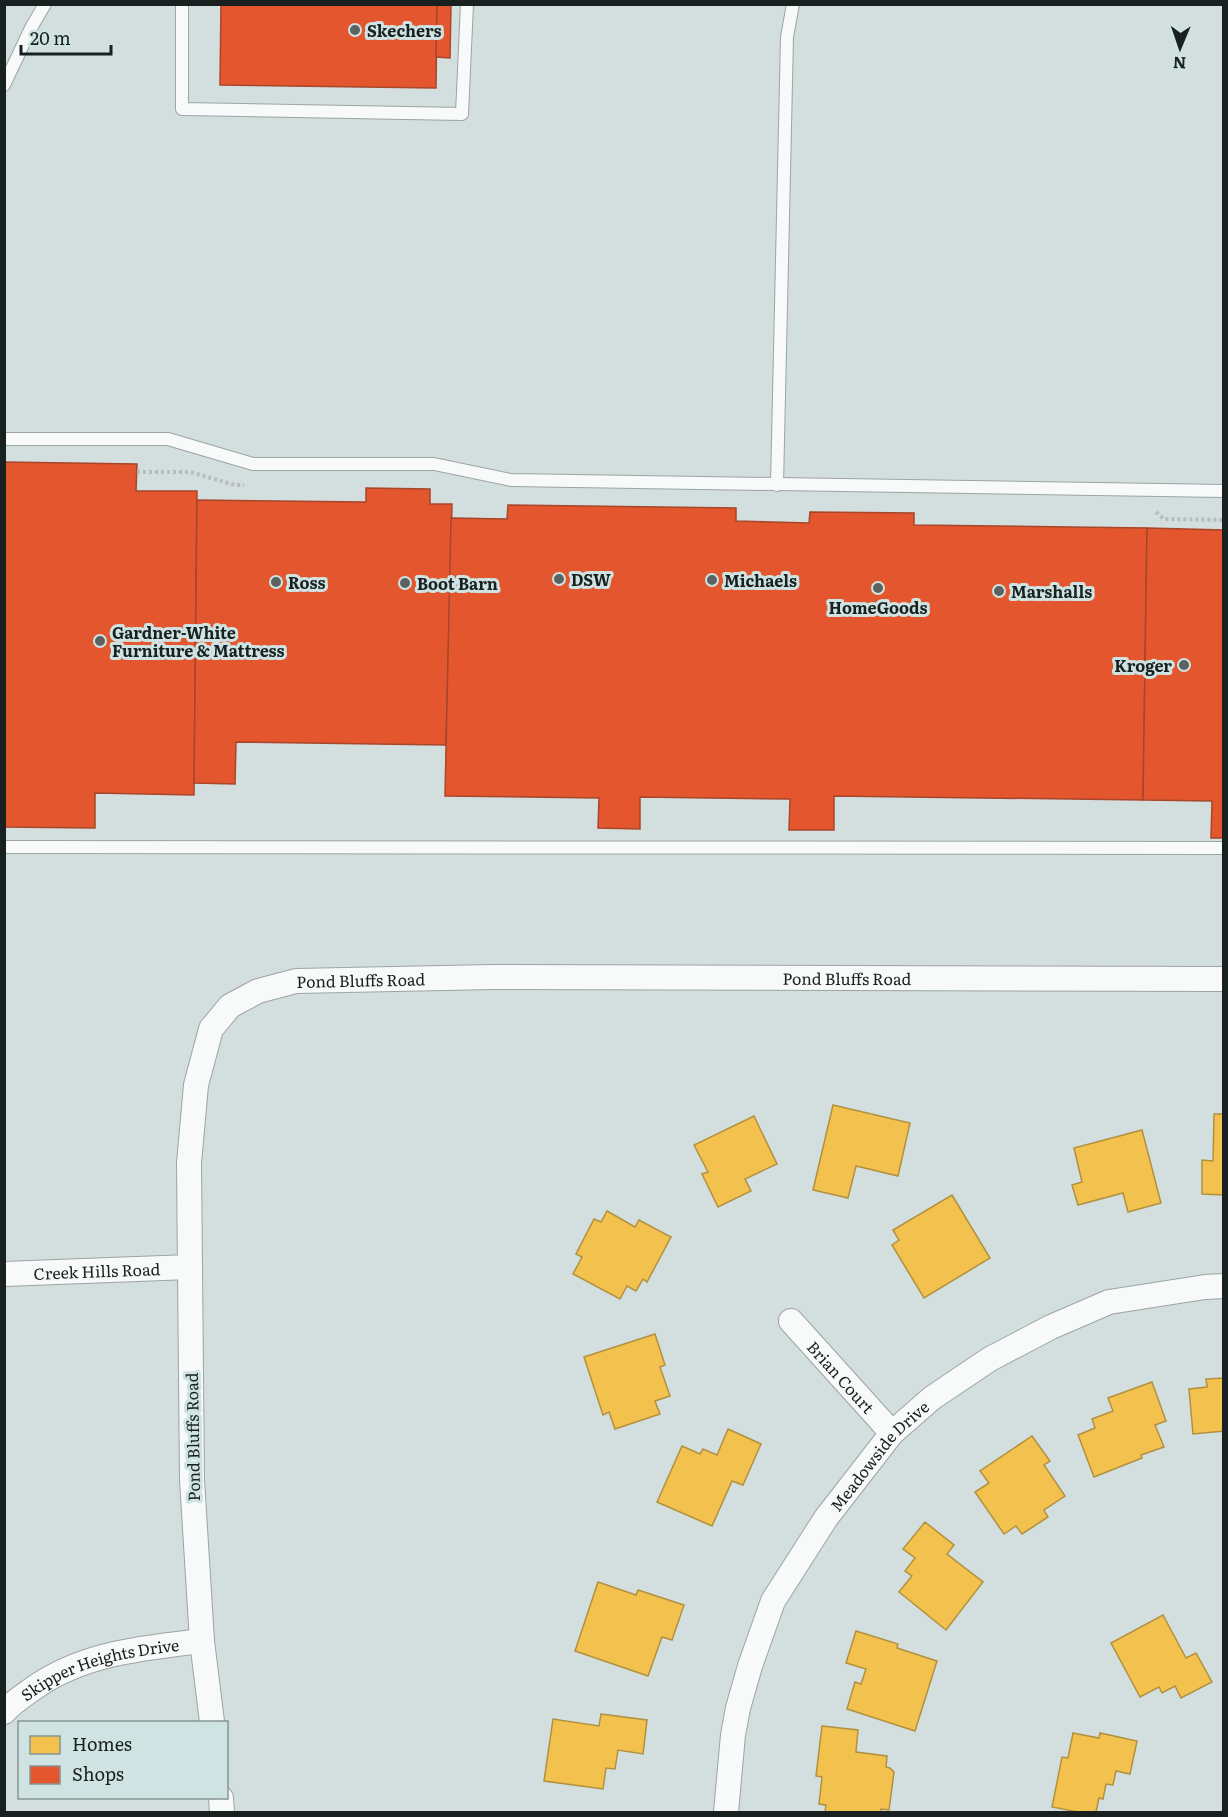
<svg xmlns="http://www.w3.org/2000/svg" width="1228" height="1817" viewBox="0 0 1228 1817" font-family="Literata,serif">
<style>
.homes{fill:#f2c14e;stroke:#b19140;stroke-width:1.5}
.shops{fill:#e4572e;stroke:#a7462a;stroke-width:1.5}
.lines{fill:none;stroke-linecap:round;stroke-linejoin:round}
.service-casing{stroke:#9ca4a4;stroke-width:14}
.minor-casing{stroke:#9ca4a4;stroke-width:26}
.path{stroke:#b9bcbc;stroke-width:4;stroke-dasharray:3 3;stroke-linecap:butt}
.service{stroke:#f8fafa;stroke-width:12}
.minor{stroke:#f8fafa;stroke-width:24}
.poi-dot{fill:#5a6262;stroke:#cfe3e2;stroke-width:2}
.labels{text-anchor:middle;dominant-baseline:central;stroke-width:6;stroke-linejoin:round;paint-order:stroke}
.poi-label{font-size:16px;font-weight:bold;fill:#192020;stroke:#cfe3e2;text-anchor:start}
.street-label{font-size:16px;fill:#192020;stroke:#cfe3e2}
</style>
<rect width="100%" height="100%" fill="#d3dede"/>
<g class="homes">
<polygon points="833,1105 910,1123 898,1176 856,1166 848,1198 813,1190"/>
<polygon points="1214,1114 1224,1114 1224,1195 1202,1194 1202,1160 1213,1161"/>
<polygon points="754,1116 777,1164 745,1179 751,1191 718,1207 702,1174 708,1172 694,1145"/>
<polygon points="1142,1130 1161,1203 1128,1212 1123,1193 1078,1205 1072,1185 1082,1182 1074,1148"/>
<polygon points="952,1195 990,1258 924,1298 892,1245 899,1240 893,1230"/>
<polygon points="607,1211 635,1227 639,1220 671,1237 647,1282 643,1279 636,1291 627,1286 620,1299 573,1274 582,1257 576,1254 594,1219 601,1222"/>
<polygon points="655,1334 665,1365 660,1367 670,1396 655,1401 660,1414 615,1429 609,1412 603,1415 584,1357"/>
<polygon points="1224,1378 1224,1431 1193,1434 1189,1389 1207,1387 1206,1379"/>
<polygon points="1152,1382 1166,1421 1155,1425 1164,1447 1141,1455 1142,1458 1094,1477 1078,1435 1095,1428 1092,1419 1113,1411 1108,1398"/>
<polygon points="728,1429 761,1444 743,1485 732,1481 712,1526 657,1502 682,1446 700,1454 703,1449 717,1455"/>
<polygon points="1032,1436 1050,1461 1044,1465 1065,1496 1044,1510 1048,1517 1022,1534 1016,1526 1004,1534 975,1492 989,1483 980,1471"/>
<polygon points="925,1522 954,1545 947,1554 983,1582 946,1630 899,1592 912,1576 905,1571 915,1558 903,1549"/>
<polygon points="598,1582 636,1595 638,1590 684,1605 672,1640 662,1637 648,1676 575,1651"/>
<polygon points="1163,1615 1186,1658 1196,1653 1212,1682 1181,1698 1175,1686 1162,1693 1159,1687 1140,1697 1111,1643"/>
<polygon points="856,1631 898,1644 897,1648 937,1661 915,1731 847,1709 855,1682 861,1684 866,1669 846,1663"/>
<polygon points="601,1714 647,1720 643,1754 618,1750 615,1769 606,1768 603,1789 544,1781 553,1719 599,1726"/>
<polygon points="822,1726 858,1730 856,1752 887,1756 886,1767 890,1768 894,1772 889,1810 881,1809 881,1812 825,1812 826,1805 819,1804 822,1777 816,1776"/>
<polygon points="1073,1733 1099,1738 1100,1733 1137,1741 1130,1774 1116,1771 1113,1785 1106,1784 1103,1799 1099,1798 1096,1812 1078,1812 1052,1807 1062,1757 1068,1758"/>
</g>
<g class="shops">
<polygon points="221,4 437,4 436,88 220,85"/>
<polygon points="437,4 451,4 450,58 436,57"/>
<polygon points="4,462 137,464 136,491 197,491 194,795 95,793 95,828 4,827"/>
<polygon points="366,488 430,489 430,504 452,504 446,745 236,742 235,784 194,783 197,500 366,502"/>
<polygon points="508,505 736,508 736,521 809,523 810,512 914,513 914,525 1147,528 1143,800 834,796 834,830 789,830 790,799 640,797 640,829 598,828 599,798 445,796 451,518 507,519"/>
<polygon points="1147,528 1224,530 1224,838 1211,838 1212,801 1143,800"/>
</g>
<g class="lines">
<g class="service-casing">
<g id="service">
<polyline points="182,4 182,109 462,114 467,4"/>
<polyline points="4,85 31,28 45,4"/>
<polyline points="4,439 168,439 253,464 434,464 511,480 1224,491"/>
<polyline points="777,485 787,37 793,4"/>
<polyline points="4,847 1224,848"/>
</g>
</g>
<g class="minor-casing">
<g id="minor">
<path id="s1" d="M4 1274 190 1267"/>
<path id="s2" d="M791 1321 892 1433"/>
<path id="s3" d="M4 1712C13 1702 23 1696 34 1688 84 1653 143 1648 202 1641"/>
<path id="s4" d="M212 1722 202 1641 192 1480 189 1163 196 1085 211 1029 230 1006 258 991 296 981 493 977 1224 979"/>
<polyline points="221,1798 222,1812"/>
<path id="s5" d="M726 1812 733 1735 738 1708 750 1666 773 1601 826 1518 892 1433 932 1398 990 1359 1051 1327 1109 1302 1205 1287 1224 1286"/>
</g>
</g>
<g class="path">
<polyline points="137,472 190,472 235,485 244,485"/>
<polyline points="1156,512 1164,519 1224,520"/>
</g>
<use href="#service" class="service"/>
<use href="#minor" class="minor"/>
</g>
<g class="poi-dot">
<circle cx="355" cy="30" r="6"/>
<circle cx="559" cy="579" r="6"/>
<circle cx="712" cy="580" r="6"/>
<circle cx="276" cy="582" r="6"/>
<circle cx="405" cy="583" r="6"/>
<circle cx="878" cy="588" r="6"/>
<circle cx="999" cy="591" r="6"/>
<circle cx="100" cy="641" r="6"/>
<circle cx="1184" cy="665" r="6"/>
</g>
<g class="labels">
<g class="poi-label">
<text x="367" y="30">Skechers</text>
<text x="571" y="579">DSW</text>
<text x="724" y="580">Michaels</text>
<text x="288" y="582">Ross</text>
<text x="417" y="583">Boot Barn</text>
<text x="1011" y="591">Marshalls</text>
<text x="878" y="607" text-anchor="middle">HomeGoods</text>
<text x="112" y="632">Gardner-White<tspan x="112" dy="18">Furniture &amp; Mattress</tspan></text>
<text x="1172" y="665" text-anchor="end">Kroger</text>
</g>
<g class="street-label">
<text stroke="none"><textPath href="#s4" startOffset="1348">Pond Bluffs Road</textPath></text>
<text stroke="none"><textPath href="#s4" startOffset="862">Pond Bluffs Road</textPath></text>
<text stroke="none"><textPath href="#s1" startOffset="93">Creek Hills Road</textPath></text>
<text stroke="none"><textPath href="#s2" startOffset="75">Brian Court</textPath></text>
<text transform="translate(192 1437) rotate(-91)">Pond Bluffs Road</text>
<text stroke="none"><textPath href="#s5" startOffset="398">Meadowside Drive</textPath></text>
<text stroke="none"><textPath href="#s3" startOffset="108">Skipper Heights Drive</textPath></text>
</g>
</g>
<rect width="1228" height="1817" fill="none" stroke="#192020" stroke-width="12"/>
<rect x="18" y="1721" width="210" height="78" fill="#cfe3e2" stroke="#869594" stroke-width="1.5"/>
<rect x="30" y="1736" width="30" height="18" fill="#f2c14e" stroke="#869594" stroke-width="1.5"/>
<text x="72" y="1751" font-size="18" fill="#192020">Homes</text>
<rect x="30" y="1766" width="30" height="18" fill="#e4572e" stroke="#869594" stroke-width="1.5"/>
<text x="72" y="1781" font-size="18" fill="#192020">Shops</text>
<g transform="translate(1180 48) rotate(182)" stroke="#cfe3e2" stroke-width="4.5" paint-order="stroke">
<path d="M0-4.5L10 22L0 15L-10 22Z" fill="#192020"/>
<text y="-9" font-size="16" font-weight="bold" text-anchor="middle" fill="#192020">N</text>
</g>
<path d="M21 45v9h90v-9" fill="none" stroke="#192020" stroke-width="3"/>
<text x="30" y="45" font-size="18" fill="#192020" stroke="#cfe3e2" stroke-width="4.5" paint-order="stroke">20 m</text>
</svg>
